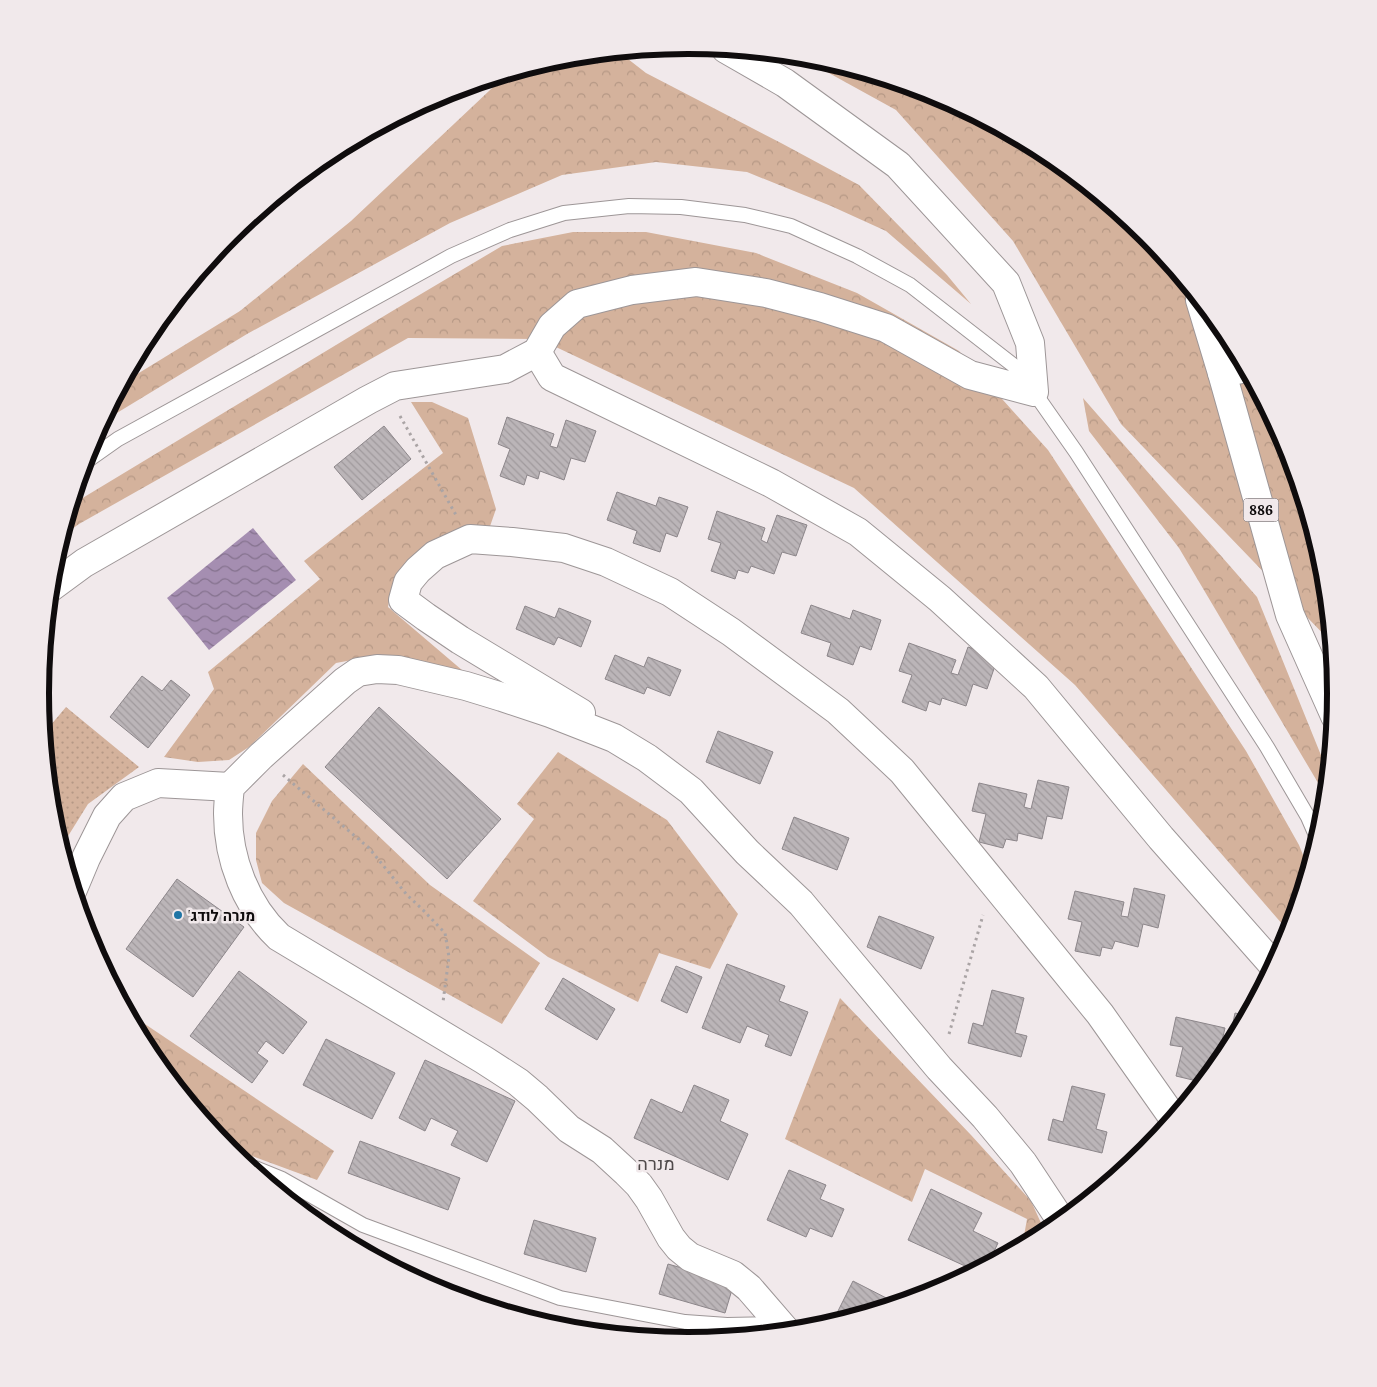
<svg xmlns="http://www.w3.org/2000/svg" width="1377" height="1387" viewBox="0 0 1377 1387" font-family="Lora,Heebo,serif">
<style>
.grass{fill:url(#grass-dots)}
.forest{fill:url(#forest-crowns)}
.water{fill:url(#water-waves)}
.building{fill:url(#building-back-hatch);stroke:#8c868a}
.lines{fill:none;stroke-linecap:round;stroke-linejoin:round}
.lane-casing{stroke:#9d9697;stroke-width:16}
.street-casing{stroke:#9d9697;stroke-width:30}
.primary-casing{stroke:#9d9697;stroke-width:30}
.path{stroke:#aaa4a5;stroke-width:3;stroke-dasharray:2.5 4;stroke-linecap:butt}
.lane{stroke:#fff;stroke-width:14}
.street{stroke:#fff;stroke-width:28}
.primary{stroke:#fff;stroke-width:28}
.poi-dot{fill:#2075a5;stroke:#f1e9eb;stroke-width:2}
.labels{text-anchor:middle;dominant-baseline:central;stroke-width:5;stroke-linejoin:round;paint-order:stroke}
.shield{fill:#f1e9eb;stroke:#534e50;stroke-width:1}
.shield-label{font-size:14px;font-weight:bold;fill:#0f0c0d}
.poi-label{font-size:15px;font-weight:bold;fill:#0f0c0d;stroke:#f1e9eb;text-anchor:start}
.quarter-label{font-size:18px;fill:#4f494a;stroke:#f1e9eb}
.rim{fill:none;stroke:#0f0c0d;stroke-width:6}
</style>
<defs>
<pattern id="grass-dots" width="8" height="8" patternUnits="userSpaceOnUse" patternTransform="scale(1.25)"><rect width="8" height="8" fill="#d4b29c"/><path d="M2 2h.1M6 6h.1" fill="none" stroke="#b59885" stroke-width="1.8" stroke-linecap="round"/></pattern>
<pattern id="forest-crowns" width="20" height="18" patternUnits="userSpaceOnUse" patternTransform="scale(1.25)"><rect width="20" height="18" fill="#d4b29c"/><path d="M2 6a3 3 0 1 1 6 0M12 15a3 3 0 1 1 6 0" fill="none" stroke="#b59885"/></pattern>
<pattern id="water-waves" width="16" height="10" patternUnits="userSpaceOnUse" patternTransform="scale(1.25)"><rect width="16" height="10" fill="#a58eb1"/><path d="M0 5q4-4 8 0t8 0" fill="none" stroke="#85728e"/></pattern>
<pattern id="building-back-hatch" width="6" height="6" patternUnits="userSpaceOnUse" patternTransform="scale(1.25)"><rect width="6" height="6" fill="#bbb5b8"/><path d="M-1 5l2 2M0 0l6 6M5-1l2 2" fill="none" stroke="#a09a9d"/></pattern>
</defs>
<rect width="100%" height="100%" fill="#f1e9eb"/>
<polygon class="grass" points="66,707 139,767 88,804 65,841 62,850 52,820 44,733"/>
<g class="forest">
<polygon points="619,52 646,73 781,143 859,185 947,275 971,304 886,231 831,206 747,172 656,162 562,175 450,223 247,334 102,422 121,385 134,376 240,311 351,221 507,74 562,57"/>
<polygon points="798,56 815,58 937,94 1049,154 1147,235 1228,333 1288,446 1325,567 1332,643 1121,424 1013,241 896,110"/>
<polygon points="573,232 646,232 756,253 857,293 959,351 1048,450 1246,751 1299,845 1309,870 1290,933 1075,685 854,488 539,339 408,338 79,524 61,537 71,505 394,310 502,246"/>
<polygon points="1083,398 1257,597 1329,775 1327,798 1179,548 1089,431"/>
<polygon points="411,402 432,402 468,418 496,509 488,532 420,555 396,575 391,590 388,607 476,682 374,656 336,663 249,747 229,760 198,762 164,757 214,689 208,672 320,579 304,561 443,453"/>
<polygon points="558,752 667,820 738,914 710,969 659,953 638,1002 548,957 473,901 534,819 517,804"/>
<polygon points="303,764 430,885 540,963 502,1024 284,903 262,883 256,860 256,833 272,801"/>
<polygon points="840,998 971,1135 1031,1201 1046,1234 1022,1247 1027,1219 925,1169 912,1202 785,1139"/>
<polygon points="127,1012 334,1151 317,1180 225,1146 149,1054"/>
</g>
<polygon class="water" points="253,528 296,580 209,650 167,598"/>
<g class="building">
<polygon points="507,417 554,434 550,446 557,448 566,420 596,431 585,462 571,458 564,480 540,471 538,479 527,475 524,485 500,476 510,449 498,444"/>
<polygon points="384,426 411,459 362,500 334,467"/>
<polygon points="617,492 656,506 659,497 688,507 677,537 666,533 660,552 633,543 637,531 607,520"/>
<polygon points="717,511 765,528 761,540 767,543 777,515 807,525 796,556 782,552 774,574 751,566 748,573 738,570 735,579 711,571 721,543 708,539"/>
<polygon points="811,605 850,619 853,610 881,620 871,650 860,646 853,665 827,656 831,643 801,633"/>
<polygon points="525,606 555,618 559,608 591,621 581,647 558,637 554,645 516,629"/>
<polygon points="909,643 956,660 951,673 958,675 968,647 998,657 987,689 973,684 966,706 942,698 940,705 929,701 926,711 902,702 912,675 899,671"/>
<polygon points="615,655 644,667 648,657 681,670 670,696 647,687 644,694 605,679"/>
<polygon points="142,676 162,691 171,680 190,695 148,748 110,717"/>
<polygon points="379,707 501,819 447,879 325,767"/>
<polygon points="718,731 773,752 760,784 706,762"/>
<polygon points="1038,780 1069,787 1062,819 1047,816 1042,839 1018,833 1017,841 1006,839 1003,848 979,842 986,814 972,811 979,783 1027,794 1024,807 1031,809"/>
<polygon points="794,817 849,838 837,870 782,849"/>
<polygon points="177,879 244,927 193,997 126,949"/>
<polygon points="1134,888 1165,895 1158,928 1143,924 1138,947 1115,941 1112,949 1102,947 1100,956 1075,951 1082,922 1068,919 1075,891 1124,902 1121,916 1128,917"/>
<polygon points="879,916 934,937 921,969 867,947"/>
<polygon points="727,964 785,986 779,1001 808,1012 791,1056 765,1046 769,1035 747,1026 740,1043 702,1028"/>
<polygon points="676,966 702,977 687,1013 661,1001"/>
<polygon points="239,971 307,1022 283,1054 266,1041 257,1053 268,1061 252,1083 190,1036"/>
<polygon points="563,978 615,1009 597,1040 545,1009"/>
<polygon points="992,990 1024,998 1015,1033 1027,1036 1021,1057 968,1043 973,1023 983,1026"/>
<polygon points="1235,1013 1248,1016 1228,1054 1211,1074 1203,1072 1201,1082 1176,1076 1183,1047 1170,1045 1176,1017 1225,1028 1222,1041 1229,1042"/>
<polygon points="326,1039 395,1073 372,1119 303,1085"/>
<polygon points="425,1060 515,1101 487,1162 451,1145 458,1131 431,1118 425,1131 399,1118"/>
<polygon points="694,1085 729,1100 720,1121 748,1134 728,1180 634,1138 651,1099 682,1113"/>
<polygon points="1072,1086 1105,1094 1096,1129 1107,1132 1102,1153 1048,1140 1053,1119 1063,1122"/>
<polygon points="360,1141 460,1178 448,1210 348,1173"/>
<polygon points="789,1170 826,1185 820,1199 844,1209 832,1237 810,1228 806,1237 767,1220"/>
<polygon points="931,1189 982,1213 973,1231 998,1243 987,1266 976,1271 908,1240"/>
<polygon points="534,1220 596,1238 586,1272 524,1254"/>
<polygon points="668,1264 734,1283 725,1313 659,1294"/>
<polygon points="853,1281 898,1304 837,1323 833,1321"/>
</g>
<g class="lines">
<g class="lane-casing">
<g id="lane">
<polyline points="84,463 118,439 451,256 510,230 564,213 629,206 681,207 745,215 791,226 857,256 910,285 1013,365 1034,392 1076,452 1267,747 1308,817 1318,840"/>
<polyline points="245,1164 282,1179 363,1225 560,1298 685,1322 727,1325 779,1324"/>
</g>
</g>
<g class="street-casing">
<g id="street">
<polyline points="537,352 552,377 771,483 858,532 940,599 1036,687 1161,838 1274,966"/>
<polyline points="1222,373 1246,368"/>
<polyline points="50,588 84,563 368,400 395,386 505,369 537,352 552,326 577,304 632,290 696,282 766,293 820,307 886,328 970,375 1034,392 1030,343 1006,283 898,165 785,83 726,49"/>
<polyline points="581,713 460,640 426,617 403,600 408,582 418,570 435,555 470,539 512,542 564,548 606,562 670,592 731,632 838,711 902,771 1100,1014 1174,1119"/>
<polyline points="73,889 86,858 107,816 124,797 158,783 230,787"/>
<path d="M787 1332 749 1288 733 1275 690 1257 679 1248 671 1238 649 1199 639 1185 627 1173 602 1150 569 1129 537 1098 518 1082 484 1060 279 937C246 906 228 859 228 814 228 805 229 796 230 787L261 756 345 681 358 672 377 669 398 670 466 686 502 697 550 713 614 738 647 758 691 791 747 852 801 903 939 1068 985 1117 1023 1163 1062 1222"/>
</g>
</g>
<g class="primary-casing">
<polyline id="primary" points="1200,300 1222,373 1290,615 1335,716"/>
</g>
<g class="path">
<polyline points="400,416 456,515"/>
<polyline points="283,775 369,848 407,895 422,909 445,933 449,957 443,1002"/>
<polyline points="949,1034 983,915"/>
</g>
<use href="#lane" class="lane"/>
<use href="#street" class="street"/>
<use href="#primary" class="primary"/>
</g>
<circle class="poi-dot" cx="178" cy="915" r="5"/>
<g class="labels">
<rect class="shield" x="1243.5" y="498.5" width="35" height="23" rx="4"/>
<g class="shield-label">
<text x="1261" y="510">886</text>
</g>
<g class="poi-label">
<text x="188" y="915">'מנרה לודג</text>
</g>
<g class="quarter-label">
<text x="656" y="1163">מנרה</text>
</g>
</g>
<path d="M0 0H1377V1387H0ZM49 693a639 639 0 1 1 1278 0a639 639 0 1 1-1278 0Z" fill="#f1e9eb" fill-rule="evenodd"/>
<path class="rim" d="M49 693a639 639 0 1 1 1278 0a639 639 0 1 1-1278 0Z"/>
</svg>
